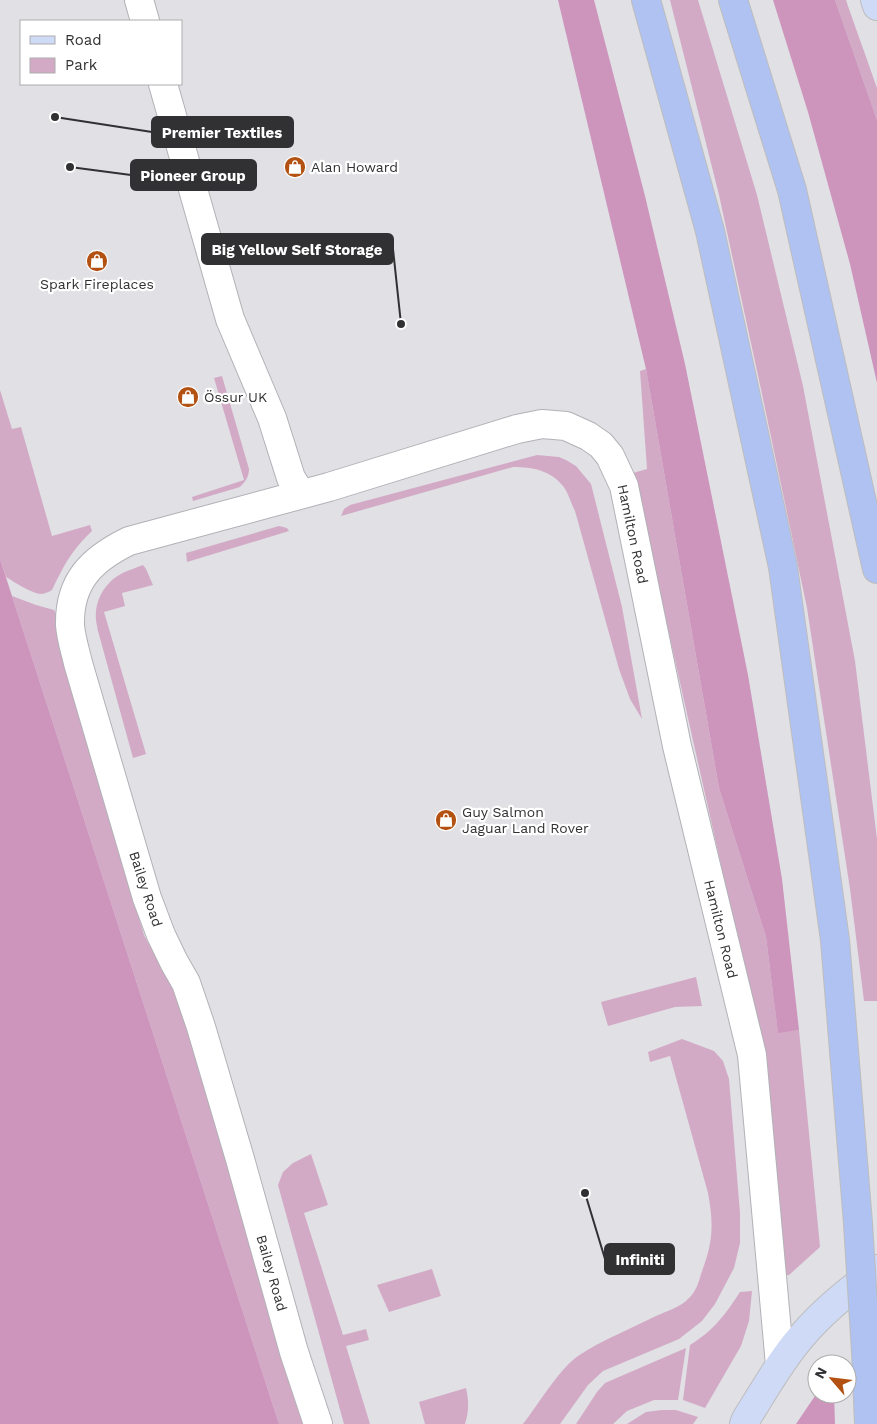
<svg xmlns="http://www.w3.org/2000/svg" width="877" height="1424" viewBox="0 0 877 1424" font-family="'Work Sans',sans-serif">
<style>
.green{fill:#d3aac6}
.forest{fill:#cd94bc}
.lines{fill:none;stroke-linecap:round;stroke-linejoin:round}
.minor-casing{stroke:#b2b1b7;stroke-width:30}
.major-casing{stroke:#bdbdbe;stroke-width:30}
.highway-casing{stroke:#bdbdbe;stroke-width:30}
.minor{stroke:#fff;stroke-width:28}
.major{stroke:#cfdaf7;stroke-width:28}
.highway{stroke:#afc2f1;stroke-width:28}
.highway-bridge-casing{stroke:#bdbdbe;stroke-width:30;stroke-linecap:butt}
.highway-bridge{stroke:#afc2f1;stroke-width:28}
.labels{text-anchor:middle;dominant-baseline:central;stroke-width:4.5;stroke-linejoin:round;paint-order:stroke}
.poi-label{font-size:14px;fill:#313133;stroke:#fff;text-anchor:start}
.street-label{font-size:14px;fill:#313133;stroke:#fff}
.leader{fill:none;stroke:#313133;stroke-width:2}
.callout-dot{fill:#313133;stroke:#fff;stroke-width:2}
.callout{fill:#313133;stroke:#313133;stroke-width:2}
.callout-label{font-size:15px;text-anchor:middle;font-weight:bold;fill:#fff}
</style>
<rect width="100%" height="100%" fill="#e0e0e5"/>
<g class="green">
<polygon points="670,0 698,0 757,195 803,386 855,661 877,839 877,1001 864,1001 850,889 807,608 762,394 719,195"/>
<polygon points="835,0 846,0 849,9 877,88 877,120"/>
<polygon points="646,369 719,788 766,937 778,1032 799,1030 820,1247 789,1275 782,1275 745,972 633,473 647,469 640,371"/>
<path d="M222 376 249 469C249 477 245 482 240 487L193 501 192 497 244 480 214 378Z"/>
<path d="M0 390 12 429 21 427 52 536 90 525 92 531C72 550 64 565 52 590 49 592 44 594 40 594 29 592 16 583 6 577L0 559Z"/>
<path d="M537 455 559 457 566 460 576 466 591 484 622 607 642 719 630 699 619 669 575 511C571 503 568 492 563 486 550 470 532 467 513 467L341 516 344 509 350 505Z"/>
<polygon points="279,526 287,528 289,531 187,562 186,553"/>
<path d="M143 565 146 569 153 585 122 593 125 606 104 612 146 754 133 758 98 631C97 625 95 618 96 612 97 597 107 581 121 574 128 570 136 568 143 565Z"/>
<path d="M12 596 36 605 54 610 56 614 58 637 68 674 144 935C155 957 168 977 179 999L304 1424H279Z"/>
<polygon points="696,977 702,1006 675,1007 608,1026 601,1002"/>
<path d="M682 1039 714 1051 723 1061 729 1079 740 1213V1243L734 1268 715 1304 702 1321 679 1339 603 1371 588 1385 560 1424H523C538 1405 559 1369 578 1356 602 1340 630 1329 656 1316 667 1311 681 1307 689 1298 695 1293 699 1282 701 1274 713 1243 714 1225 708 1193L670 1056 650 1062 648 1052Z"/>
<polygon points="311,1154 328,1205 304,1213 343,1335 366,1329 369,1340 346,1346 370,1424 344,1424 278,1185 283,1172 293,1163"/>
<polygon points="432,1269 441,1296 389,1312 377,1285"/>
<path d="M752 1291 749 1321 741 1346 705 1408 683 1400 690 1345C714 1330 725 1315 740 1292Z"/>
<polygon points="686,1348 678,1400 654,1400 627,1411 613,1424 576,1424 597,1392 605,1383"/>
<path d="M466 1388C469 1401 469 1411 465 1424H425L419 1402Z"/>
<polygon points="662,1410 676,1410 698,1417 693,1424 627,1424 646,1412"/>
</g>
<g class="forest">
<polygon points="558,0 594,0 645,196 685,364 748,675 782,879 799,1030 778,1033 766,937 719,788 646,369"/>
<polygon points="773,0 835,0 877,120 877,383 850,264 808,112"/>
<polygon points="0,559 12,596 279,1424 0,1424"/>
<polygon points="817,1393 817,1394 834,1394 835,1424 796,1424"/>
</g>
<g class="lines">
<g class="minor-casing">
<g id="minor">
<polyline points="139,0 145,21"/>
<polyline points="163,84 230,319 272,418 291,478 301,494"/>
<path d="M318 1424 294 1352 240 1159 201 1027 186 983 174 962 161 935 147 898 78 663C75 650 71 638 70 625 69 581 92 559 129 541L329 487 517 429 542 424 566 426 588 436 601 445 610 456 624 486 677 746 752 1055 780 1365"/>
</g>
</g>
<g class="major-casing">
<g id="major">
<polyline points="875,0 877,6"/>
<path d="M744 1424 746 1419C764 1391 780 1361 802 1336 824 1310 850 1290 877 1269"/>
</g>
</g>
<g class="highway-casing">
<g id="highway">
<polyline points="646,0 710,231 783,567 835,940 858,1223"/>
<polyline points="733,0 792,190 877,569"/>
<polyline points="866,1351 869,1424"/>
</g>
</g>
<use href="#minor" class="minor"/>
<use href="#major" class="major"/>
<use href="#highway" class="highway"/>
<g class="highway-bridge-casing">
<polyline id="highway-bridge" points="858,1223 866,1351"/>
</g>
<use href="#highway-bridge" class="highway-bridge"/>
</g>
<defs>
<g id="shop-disc" transform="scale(1.125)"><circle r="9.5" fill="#b35112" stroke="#fff"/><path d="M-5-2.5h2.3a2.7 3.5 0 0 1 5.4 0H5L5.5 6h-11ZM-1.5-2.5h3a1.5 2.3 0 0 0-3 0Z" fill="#fff"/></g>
</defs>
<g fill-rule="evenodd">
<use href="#shop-disc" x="295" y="167"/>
<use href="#shop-disc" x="97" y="261"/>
<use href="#shop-disc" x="188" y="397"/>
<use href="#shop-disc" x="446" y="820"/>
</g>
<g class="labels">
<g class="poi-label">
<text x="311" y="167">Alan Howard</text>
<text x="97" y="284" text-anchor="middle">Spark Fireplaces</text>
<text x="204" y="397">Össur UK</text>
<text x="462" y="812">Guy Salmon<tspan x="462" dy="16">Jaguar Land Rover</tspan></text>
</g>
<g class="street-label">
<text transform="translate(633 534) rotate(78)">Hamilton Road</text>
<text transform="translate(146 889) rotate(72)">Bailey Road</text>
<text transform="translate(721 929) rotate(76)">Hamilton Road</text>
<text transform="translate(272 1273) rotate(74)">Bailey Road</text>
</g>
</g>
<path class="leader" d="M55 117L152 132M70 167L131 175M401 324L393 249M585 1193L605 1259"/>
<g class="callout-dot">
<circle cx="55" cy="117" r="5"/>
<circle cx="70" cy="167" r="5"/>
<circle cx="401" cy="324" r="5"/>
<circle cx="585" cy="1193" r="5"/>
</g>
<g class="callout">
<rect x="152" y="117" width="141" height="30" rx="5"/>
<rect x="131" y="160" width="125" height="30" rx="5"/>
<rect x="202" y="234" width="191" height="30" rx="5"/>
<rect x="605" y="1244" width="69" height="30" rx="5"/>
</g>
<g class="callout-label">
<text x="222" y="138">Premier Textiles</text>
<text x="193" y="181">Pioneer Group</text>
<text x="297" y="255">Big Yellow Self Storage</text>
<text x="640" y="1265">Infiniti</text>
</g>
<rect x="20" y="20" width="162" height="65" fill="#ffffff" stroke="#adadad"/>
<rect x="30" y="36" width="25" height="8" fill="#cfdaf7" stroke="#adadad"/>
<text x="65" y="45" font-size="15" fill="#313133">Road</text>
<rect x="30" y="58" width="25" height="15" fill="#d3aac6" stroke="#adadad"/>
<text x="65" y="70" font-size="15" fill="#313133">Park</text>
<g transform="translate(832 1379) rotate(298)"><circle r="24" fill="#ffffff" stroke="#adadad"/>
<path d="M0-4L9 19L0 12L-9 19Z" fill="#b35112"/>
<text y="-8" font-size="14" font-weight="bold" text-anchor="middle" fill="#313133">N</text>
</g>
</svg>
